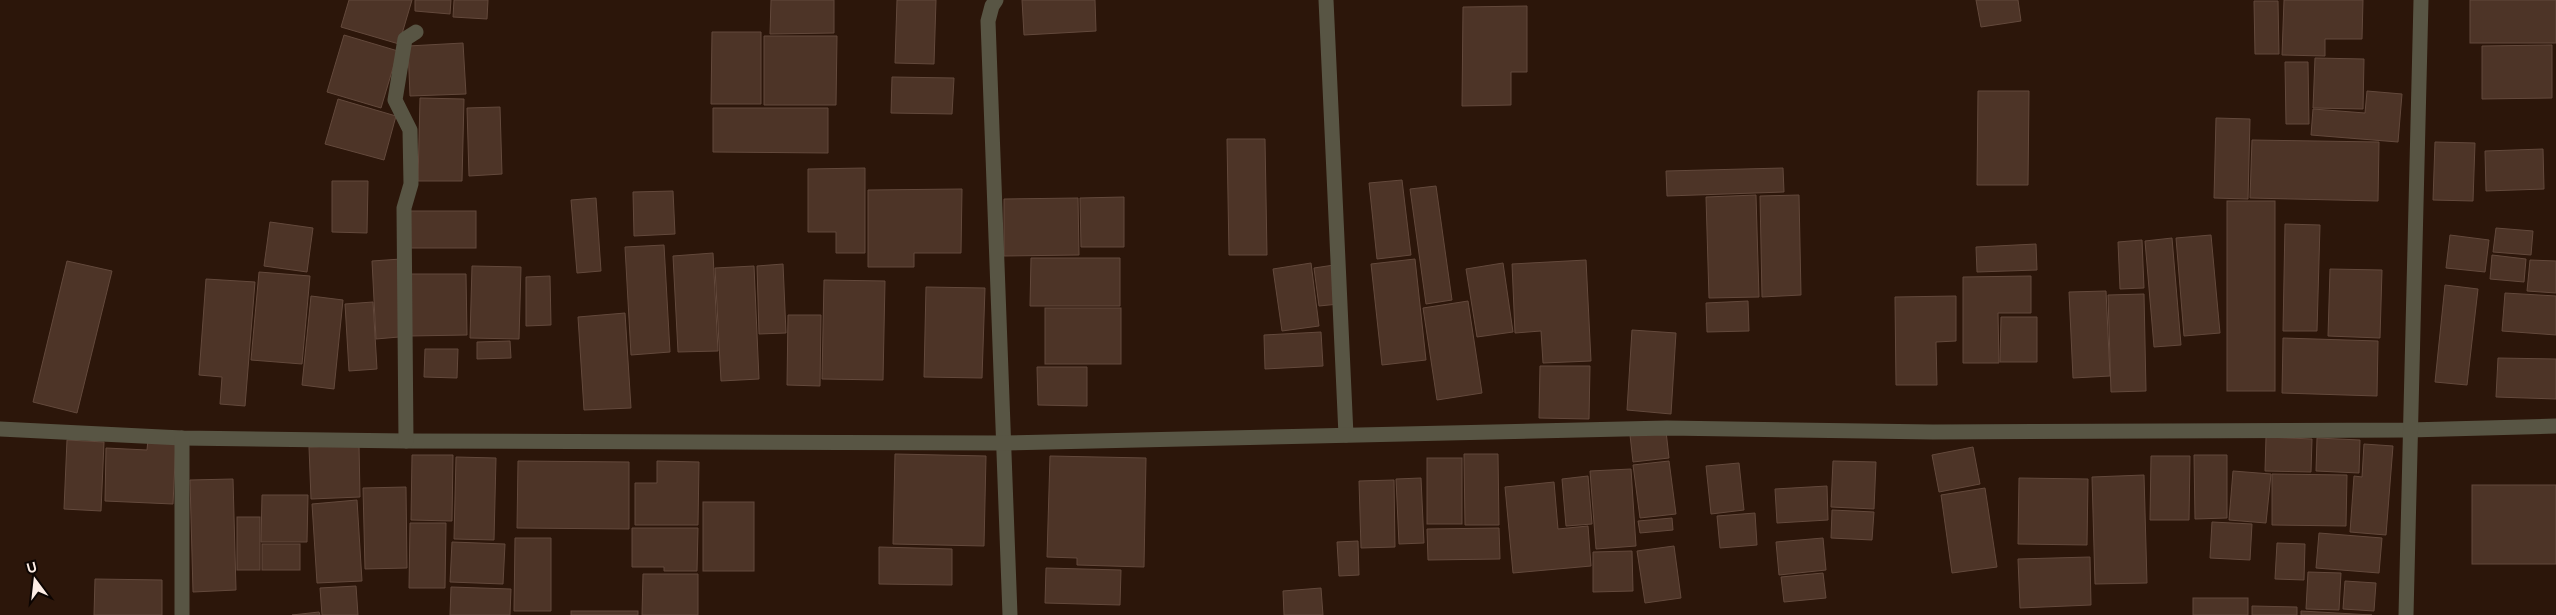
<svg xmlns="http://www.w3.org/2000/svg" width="2556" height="615" viewBox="0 0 2556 615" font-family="Figtree,sans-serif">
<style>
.building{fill:#4d3427;stroke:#63493c}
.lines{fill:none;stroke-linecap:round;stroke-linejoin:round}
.minor{stroke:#585544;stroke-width:15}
.tertiary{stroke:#585544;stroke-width:15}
</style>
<rect width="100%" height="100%" fill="#2c160a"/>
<g class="building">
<polygon points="349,0 412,0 399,44 341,27"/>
<polygon points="415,0 451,0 450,14 415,11"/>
<polygon points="454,0 488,0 487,19 453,17"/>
<polygon points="771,0 834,0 834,33 770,34"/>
<polygon points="897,0 936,0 934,64 895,63"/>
<polygon points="1022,0 1095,0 1096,31 1024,35"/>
<polygon points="1976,0 2018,0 2021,21 1981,27"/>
<polygon points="2284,0 2363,0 2362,39 2325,39 2325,56 2282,55"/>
<rect x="2470" y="0" width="86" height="43"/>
<polygon points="2254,1 2278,1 2279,54 2255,54"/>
<polygon points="1527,6 1527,72 1511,72 1511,105 1462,106 1463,7"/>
<polygon points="712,32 761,32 761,104 711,104"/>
<polygon points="344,35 398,51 381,108 327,92"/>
<polygon points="764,36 837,36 836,105 764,105"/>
<polygon points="463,43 466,94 410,96 408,46"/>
<polygon points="2552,45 2552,98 2482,99 2482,46"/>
<polygon points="2315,58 2364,59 2363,109 2313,108"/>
<polygon points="2285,62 2308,62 2309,124 2286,124"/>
<polygon points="892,77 954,78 952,114 891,113"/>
<polygon points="1978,91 2029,91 2028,185 1977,185"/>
<polygon points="2367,91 2402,94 2398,142 2311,135 2313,109 2365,113"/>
<polygon points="420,98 464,99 462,181 418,181"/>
<polygon points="338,99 396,116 384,160 325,144"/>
<polygon points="500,107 502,174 469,176 467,108"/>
<polygon points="713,108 828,108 828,153 713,152"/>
<polygon points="2216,118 2250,119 2248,199 2214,198"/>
<polygon points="1227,139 1265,139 1267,255 1229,255"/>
<polygon points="2252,140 2379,142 2378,201 2250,198"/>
<polygon points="2435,142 2475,143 2473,201 2433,200"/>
<polygon points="2543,149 2544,189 2486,191 2485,151"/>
<polygon points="865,168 865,253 836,253 836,232 808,232 808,169"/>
<polygon points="1783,168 1784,192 1667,196 1666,171"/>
<polygon points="1402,180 1411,255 1377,259 1369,183"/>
<polygon points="332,181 368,181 367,233 332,232"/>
<polygon points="1436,186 1452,300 1426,304 1410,189"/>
<polygon points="962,189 961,253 914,253 914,267 868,267 868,190"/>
<polygon points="673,191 675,234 634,236 633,192"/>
<polygon points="1756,195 1759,297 1709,298 1706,197"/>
<polygon points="1799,195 1801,295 1762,297 1760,196"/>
<polygon points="1124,197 1124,247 1081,247 1080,198"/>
<polygon points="596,198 601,271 577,273 571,200"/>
<polygon points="1078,198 1079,255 1004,256 1004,199"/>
<rect x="2227" y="201" width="48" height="190"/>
<rect x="408" y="211" width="68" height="37"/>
<polygon points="270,222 313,228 307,272 264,266"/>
<polygon points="2285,224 2320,225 2317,331 2283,331"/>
<polygon points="2496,228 2533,231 2531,255 2493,252"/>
<polygon points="2211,235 2220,333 2184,336 2176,238"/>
<polygon points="2450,235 2489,240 2485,272 2446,268"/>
<polygon points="2172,238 2181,345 2154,347 2145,241"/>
<polygon points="2142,240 2144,288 2120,289 2118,242"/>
<polygon points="2036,244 2037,270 1977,272 1976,247"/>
<polygon points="664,245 670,352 631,355 625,247"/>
<polygon points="713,253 718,351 678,352 673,256"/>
<polygon points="2492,255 2526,259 2524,282 2490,279"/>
<polygon points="1031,258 1120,258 1120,306 1030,306"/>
<polygon points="401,259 399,337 376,339 372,261"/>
<polygon points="1415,259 1426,360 1382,365 1371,264"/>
<polygon points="1586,260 1591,361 1543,363 1541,331 1515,333 1512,264"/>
<polygon points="2530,260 2556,261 2556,293 2527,291"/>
<polygon points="67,261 112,271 77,413 33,402"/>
<polygon points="1311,263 1319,326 1282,331 1273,269"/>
<polygon points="1503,263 1513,332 1477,337 1466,269"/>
<polygon points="783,264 786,333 759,334 757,266"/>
<polygon points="1334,265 1339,304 1319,306 1314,268"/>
<polygon points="472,266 521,267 519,339 470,338"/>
<polygon points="754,266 759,379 721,381 715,268"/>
<polygon points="2330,269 2382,270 2380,338 2328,336"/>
<polygon points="259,272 310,276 302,364 251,360"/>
<polygon points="409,274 466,274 467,335 409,336"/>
<polygon points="550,276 551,325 526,326 526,277"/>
<polygon points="2031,276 2031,313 1998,313 1999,363 1963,363 1963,277"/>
<polygon points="206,279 255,282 245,406 220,404 222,377 199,375"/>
<polygon points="824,280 885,281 883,380 822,379"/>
<polygon points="2445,285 2478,289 2467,385 2435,382"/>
<polygon points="926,287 985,288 982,378 924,377"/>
<polygon points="2106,291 2110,376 2073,378 2069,292"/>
<polygon points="2505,293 2556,296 2556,335 2502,331"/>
<polygon points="2144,294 2146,391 2111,392 2108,295"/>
<polygon points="311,296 343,300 334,389 302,385"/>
<polygon points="1956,296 1956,341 1936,342 1937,385 1896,385 1895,297"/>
<polygon points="1468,301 1482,393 1437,400 1423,308"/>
<polygon points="1748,301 1749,331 1707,332 1706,303"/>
<polygon points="373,302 377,369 349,371 345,304"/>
<rect x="1045" y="308" width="76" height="56"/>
<polygon points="625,313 631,408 584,410 578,317"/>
<polygon points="788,315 821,315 820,386 787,385"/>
<polygon points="2001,317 2037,317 2037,362 2000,362"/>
<polygon points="1632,330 1676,333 1671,414 1627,410"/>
<polygon points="1321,332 1323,366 1265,369 1264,335"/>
<polygon points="2283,338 2378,341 2377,396 2282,393"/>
<polygon points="510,341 511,358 477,359 477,342"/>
<polygon points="425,349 458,349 457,378 424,377"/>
<polygon points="2498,358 2556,359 2556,399 2496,397"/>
<polygon points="1540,366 1590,366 1589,419 1539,418"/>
<polygon points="1037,367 1087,367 1087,406 1038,405"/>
<polygon points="1666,431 1669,458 1633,462 1630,435"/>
<polygon points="2266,437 2312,439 2311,472 2265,471"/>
<polygon points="2317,438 2360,440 2359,473 2316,471"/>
<polygon points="148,439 176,441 173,504 105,501 106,448 147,450"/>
<polygon points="67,440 104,442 101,511 64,509"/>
<polygon points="2364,444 2393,446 2386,535 2350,532 2354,476 2362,477"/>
<polygon points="359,445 360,497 311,499 309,447"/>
<polygon points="1973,447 1980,484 1939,492 1932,455"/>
<polygon points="895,454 986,456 984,546 893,544"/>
<polygon points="1464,454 1498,454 1499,525 1465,525"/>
<polygon points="412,455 453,455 452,521 411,520"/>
<polygon points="2194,455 2227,455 2227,518 2195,519"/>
<polygon points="1050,456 1146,458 1144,567 1077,565 1077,558 1047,557"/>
<polygon points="2151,456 2190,456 2189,520 2150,520"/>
<polygon points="456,457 496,458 494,540 454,539"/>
<rect x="1427" y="458" width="35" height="66"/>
<polygon points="518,461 629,462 629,529 517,528"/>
<polygon points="657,461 699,462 698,525 635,525 635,483 657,483"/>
<polygon points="1669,461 1676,514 1640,518 1633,465"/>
<polygon points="1833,461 1876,462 1874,509 1831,507"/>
<polygon points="1739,463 1744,510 1711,514 1706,466"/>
<polygon points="1631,469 1636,546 1596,549 1590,471"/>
<polygon points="2233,471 2271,474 2266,523 2229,520"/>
<polygon points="2272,474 2347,475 2346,526 2272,525"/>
<polygon points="2144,475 2147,583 2095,584 2092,477"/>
<polygon points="1588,476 1592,524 1566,526 1562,479"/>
<polygon points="1421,478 1424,543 1399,544 1396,479"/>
<polygon points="2019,478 2088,479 2087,545 2018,544"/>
<polygon points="233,479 236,590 193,592 190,480"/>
<polygon points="1394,480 1395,547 1361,548 1359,481"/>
<polygon points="1554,482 1558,529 1588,526 1591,566 1513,573 1505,487"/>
<rect x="2472" y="485" width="84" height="79"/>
<polygon points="1827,486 1828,520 1777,523 1775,489"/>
<polygon points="406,487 407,568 365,569 363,488"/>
<polygon points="1985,488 1997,567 1952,573 1941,495"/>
<polygon points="262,495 308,495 307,542 261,542"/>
<polygon points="357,500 362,581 317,583 312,504"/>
<rect x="703" y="502" width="51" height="69"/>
<polygon points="1832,510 1874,512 1872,540 1831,538"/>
<polygon points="1755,513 1757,545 1720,548 1717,516"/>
<rect x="237" y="517" width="23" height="53"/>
<polygon points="1672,518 1673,530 1640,533 1638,521"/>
<polygon points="2212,522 2252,524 2250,560 2210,558"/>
<polygon points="410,523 446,523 445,588 409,588"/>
<polygon points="632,528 698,528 697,571 664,571 664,567 632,567"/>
<polygon points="1499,528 1500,559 1428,560 1427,529"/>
<polygon points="2319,533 2382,538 2379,573 2316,568"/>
<polygon points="515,538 551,538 551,611 514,611"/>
<polygon points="1823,538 1826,570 1779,575 1776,542"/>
<polygon points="1358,541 1359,575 1339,576 1337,542"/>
<polygon points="452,542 505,544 503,584 450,582"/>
<polygon points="2277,543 2305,544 2304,580 2275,579"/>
<rect x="262" y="544" width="38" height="26"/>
<polygon points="1674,546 1681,598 1645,603 1637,551"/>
<polygon points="879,547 952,549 952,585 879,584"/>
<polygon points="1632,551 1633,591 1593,592 1593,552"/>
<polygon points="2090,557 2091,605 2020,608 2018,559"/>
<polygon points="1046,568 1121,570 1120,605 1045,603"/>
<polygon points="2308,572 2341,573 2339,610 2306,609"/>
<polygon points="1823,573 1826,598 1784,602 1781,577"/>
<polygon points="643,574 698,574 698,615 642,615"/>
<polygon points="95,579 162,580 162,615 94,615"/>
<polygon points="2345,581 2376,583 2374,611 2343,609"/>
<polygon points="356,586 358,615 322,615 320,588"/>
<polygon points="451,587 511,589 510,615 450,615"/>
<polygon points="1321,588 1323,615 1284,615 1283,591"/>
<rect x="2193" y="598" width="55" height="17"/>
<polygon points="2252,606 2297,607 2297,615 2252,615"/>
<rect x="571" y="611" width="67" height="4"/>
<polygon points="2301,611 2372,615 2301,615"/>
<polygon points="319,612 320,615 292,615"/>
</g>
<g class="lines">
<g class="minor">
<polyline points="996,0 992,6 988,21 1010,615"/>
<polyline points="1326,0 1346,435"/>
<polyline points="0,429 182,438 406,441 1002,443 1667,428 1933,432 2409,430 2556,426"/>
<polyline points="182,438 182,615"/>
<polyline points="406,441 404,208 411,184 410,130 395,100 405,39 416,32"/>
</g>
<polyline class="tertiary" points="2406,615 2421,0"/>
</g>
<g transform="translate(35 580) rotate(345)" stroke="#0d0502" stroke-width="4" paint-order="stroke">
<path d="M0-4L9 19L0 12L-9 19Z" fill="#fdede5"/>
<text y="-8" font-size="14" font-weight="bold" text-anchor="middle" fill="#fdede5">U</text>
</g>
</svg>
